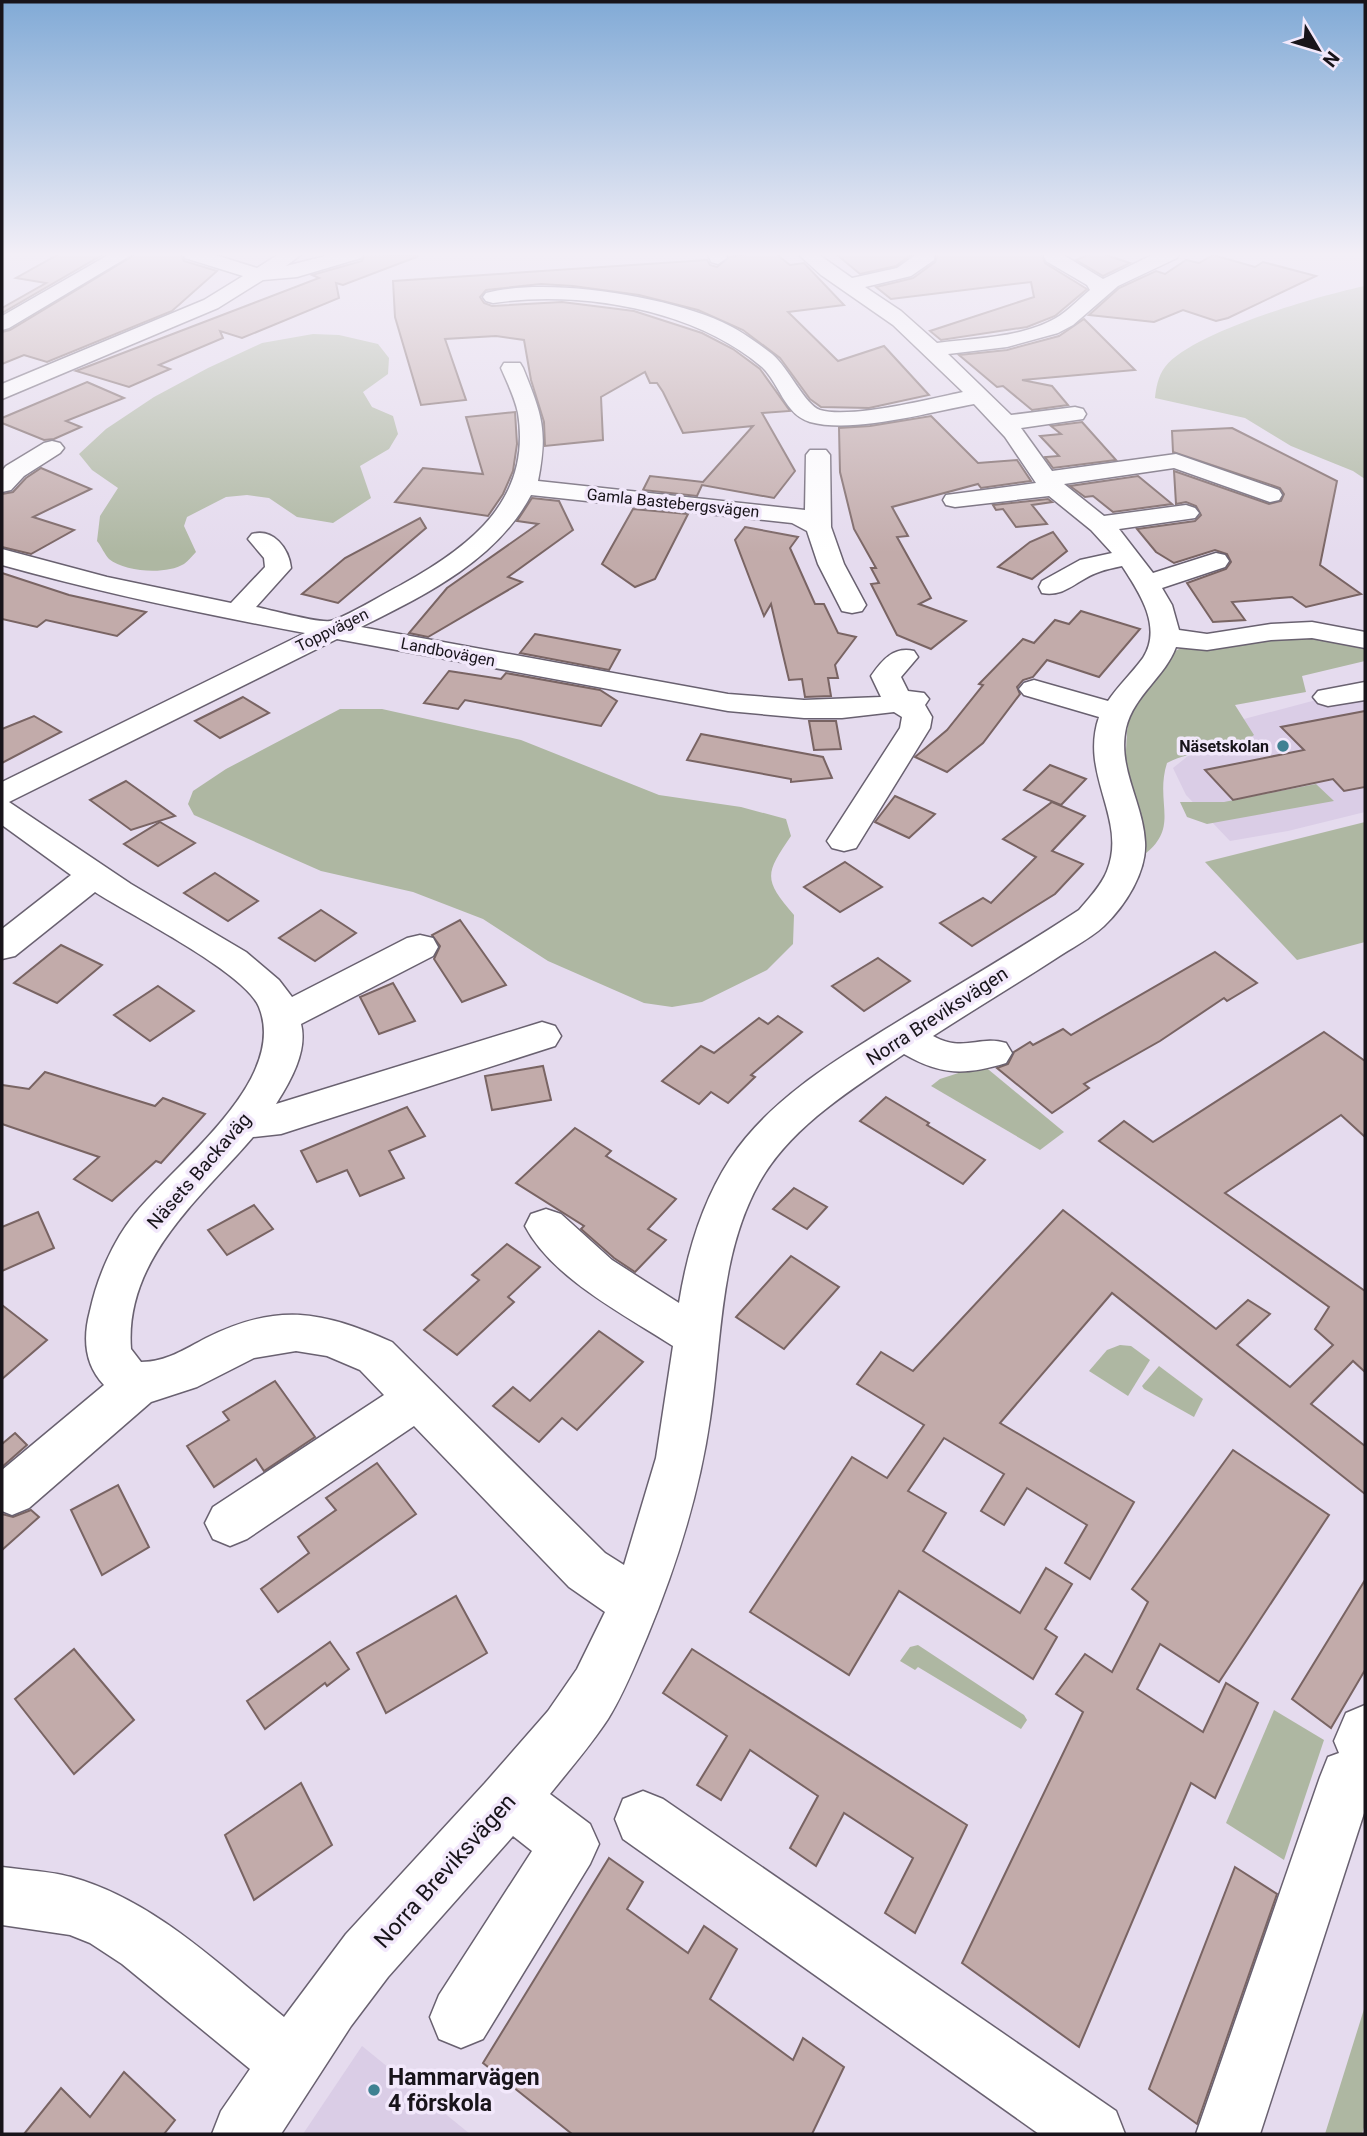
<svg xmlns="http://www.w3.org/2000/svg" width="1367" height="2136" viewBox="0 0 1367 2136" font-family="Roboto,sans-serif">
<style>
.built{fill:#dacde6}
.green{fill:#aeb7a2}
.building{fill:#c2abaa;stroke:#796463;stroke-width:2}
.lines{fill:none;stroke-linecap:round;stroke-linejoin:round}
.minor-casing{stroke:#696170;stroke-width:3}
.minor{fill:#fff;fill-rule:evenodd}
.poi-dot{fill:#3f8192;stroke:#f2e8fb;stroke-width:2.5}
.labels{text-anchor:middle;dominant-baseline:central;stroke-width:7;stroke-linejoin:round;paint-order:stroke}
.far-street-label{font-size:16px;fill:#18141a;stroke:#f2e8fb}
.far-poi-label{font-size:16px;font-weight:bold;fill:#18141a;stroke:#f2e8fb;text-anchor:end}
.street-label{font-size:19px;fill:#18141a;stroke:#f2e8fb}
.near-street-label{font-size:23px;fill:#18141a;stroke:#f2e8fb}
.near-poi-label{font-size:23px;font-weight:bold;fill:#18141a;stroke:#f2e8fb;text-anchor:start}
</style>
<rect width="100%" height="100%" fill="#e5dbee"/>
<g class="built">
<polygon points="1365,687 1365,812 1288,831 1230,841 1186,795 1173,768 1229,723"/>
<polygon points="362,2046 470,2134 303,2134"/>
</g>
<g class="green">
<path d="M1365 286V479L1353 471 1291 446 1245 418 1155 398C1156 388 1158 376 1165 367 1192 332 1321 295 1365 286Z"/>
<path d="M313 334 339 335 378 344 389 358 388 374 363 392 372 407 393 416 398 434 389 449 360 466 371 498 333 523 297 517 269 498 247 495 226 497 187 517 184 526 196 552C192 556 188 561 184 564 166 575 125 572 109 559 105 555 101 546 97 541L100 516 118 488 92 470 79 454 106 429 154 397 208 368 262 343Z"/>
<path d="M1305 636 1365 647V661L1302 676 1306 692 1235 705 1254 735C1232 753 1194 748 1167 763 1154 804 1182 828 1141 857L1144 846 1140 814 1125 771 1127 731 1131 710 1173 652 1181 648 1231 646 1273 637Z"/>
<path d="M340 709H382L521 740 659 795 741 807 786 819 791 836C765 874 763 879 794 915L793 944 767 970 702 1002 672 1007 644 1003 548 961 483 919 413 892 321 871 194 815 188 804 193 791 226 769Z"/>
<polygon points="1316,784 1334,801 1207,824 1187,817 1180,802 1224,802"/>
<polygon points="1365,822 1365,942 1297,960 1205,862"/>
<polygon points="983,1065 1064,1132 1040,1150 931,1086 940,1079"/>
<polygon points="1120,1345 1131,1346 1150,1360 1128,1396 1089,1371 1107,1350"/>
<polygon points="1159,1366 1203,1399 1194,1417 1144,1389 1142,1386"/>
<polygon points="918,1645 1024,1715 1027,1720 1021,1729 918,1667 915,1670 900,1661 910,1647"/>
<polygon points="1274,1710 1324,1740 1284,1860 1226,1823"/>
<polygon points="1365,2006 1365,2124 1362,2134 1325,2134"/>
</g>
<g class="building">
<polygon points="59,254 104,254 2,313 2,308 46,283 16,278"/>
<polygon points="136,254 181,254 184,261 217,271 172,311 47,362 24,355 2,364 2,332 10,330"/>
<polygon points="365,254 419,256 343,285 336,283 339,298 242,338 220,331 223,338 159,365 170,369 129,387 76,371 319,278 312,275 362,261"/>
<polygon points="748,254 776,254 790,265 804,263 844,305 788,312 838,361 884,346 929,395 869,408 821,407 810,399 780,358 743,330 698,310 639,295 573,286 541,284 486,290 480,297 484,303 492,306 562,302 634,311 702,333 733,349 760,369 790,411 762,413 795,471 774,498 702,485 697,496 643,490 650,476 703,482 753,426 683,433 663,392 657,383 650,383 645,372 601,397 603,440 545,446 544,422 531,380 524,340 496,336 445,339 466,400 421,405 395,317 393,281 707,260 710,265 717,267 729,257"/>
<polygon points="836,254 912,254 896,266 860,274"/>
<polygon points="938,254 1042,254 1045,263 1087,289 1055,316 1027,327 941,340 930,331 1034,297 1031,282 891,299 876,287 913,278 935,262"/>
<polygon points="1090,254 1103,254 1130,263 1103,276 1076,260"/>
<polygon points="1213,255 1255,267 1263,262 1316,276 1228,318 1216,321 1183,310 1154,322 1089,315 1119,288 1156,271 1165,274 1186,260 1199,263"/>
<polygon points="1084,319 1135,370 1022,380 1052,386 1068,405 1032,410 1003,386 997,387 959,355 1007,350 1059,336"/>
<polygon points="87,382 124,398 66,421 81,427 54,439 44,440 2,423 2,418"/>
<polygon points="515,412 517,444 513,471 503,494 488,516 395,502 423,468 483,474 466,417"/>
<polygon points="931,416 978,463 1017,460 1031,481 981,488 978,484 892,507 908,536 897,537 931,598 919,604 966,621 931,649 897,635 871,584 879,583 871,568 876,568 854,529 840,472 839,428 870,426"/>
<polygon points="1082,422 1116,460 1053,468 1045,457 1059,456 1040,436 1061,434 1051,426"/>
<polygon points="1232,428 1337,481 1320,565 1361,594 1306,607 1292,597 1232,602 1245,620 1213,622 1187,583 1226,569 1231,562 1227,554 1215,550 1174,563 1156,552 1137,529 1195,521 1201,515 1196,506 1186,502 1176,504 1174,471 1269,504 1281,501 1284,494 1280,488 1173,452 1172,431"/>
<polygon points="41,468 91,489 33,517 74,530 31,554 2,547 2,494 13,492 26,478"/>
<polygon points="1138,476 1172,504 1113,512 1093,496 1085,497 1070,486"/>
<polygon points="532,498 559,501 573,530 508,577 522,582 428,637 409,633 447,588 538,524 517,521"/>
<polygon points="1048,499 1052,502 1032,505 1047,524 1016,527 1003,509 996,510 993,505"/>
<polygon points="633,509 688,514 655,579 635,587 602,564"/>
<polygon points="420,518 426,528 338,603 302,594 345,558"/>
<polygon points="745,527 798,537 790,548 815,604 824,604 838,633 856,637 835,665 838,678 828,678 831,696 805,697 802,679 789,680 771,604 764,616 735,540"/>
<polygon points="1053,532 1067,551 1032,579 998,567 1030,542"/>
<polygon points="2,573 69,595 146,612 117,636 46,620 37,627 2,619"/>
<polygon points="1081,611 1140,629 1099,677 1047,660 1033,677 1023,680 1017,687 1020,694 983,743 947,772 915,757 947,730 983,685 979,684 1023,639 1034,643 1055,620 1069,624"/>
<polygon points="535,634 620,650 609,670 520,653"/>
<polygon points="449,671 501,679 506,673 600,690 617,701 601,726 465,700 458,709 424,703"/>
<polygon points="243,697 269,713 220,738 195,721"/>
<polygon points="1365,711 1365,787 1344,791 1333,779 1233,800 1205,770 1304,750 1281,727"/>
<polygon points="34,716 61,732 2,763 2,729"/>
<polygon points="809,721 836,721 841,749 814,750"/>
<polygon points="701,734 823,757 832,778 791,782 791,779 687,760"/>
<polygon points="1050,765 1086,779 1061,805 1024,790"/>
<polygon points="126,781 175,816 131,830 90,800"/>
<polygon points="895,796 935,814 909,838 875,822"/>
<polygon points="1052,802 1085,816 1052,851 1083,864 1055,894 972,946 940,923 983,898 991,903 1036,857 1003,839"/>
<polygon points="160,822 195,843 158,866 124,844"/>
<polygon points="845,862 882,887 840,912 804,887"/>
<polygon points="215,873 258,901 228,921 184,893"/>
<polygon points="321,910 356,933 315,961 279,938"/>
<polygon points="460,920 506,985 462,1002 434,959 440,946 432,935"/>
<polygon points="61,945 102,965 57,1003 14,983"/>
<polygon points="1215,952 1257,983 1227,1001 1224,998 1160,1041 1084,1084 1089,1088 1052,1113 997,1068 1008,1064 1014,1052 1030,1042 1033,1045 1063,1029 1071,1035"/>
<polygon points="878,958 910,981 864,1011 832,986"/>
<polygon points="393,983 415,1021 379,1034 360,997"/>
<polygon points="158,986 194,1011 150,1041 114,1015"/>
<polygon points="778,1016 802,1032 751,1075 755,1077 728,1103 711,1092 699,1104 662,1081 701,1046 714,1053 759,1018 768,1024"/>
<polygon points="1324,1032 1365,1061 1365,1137 1341,1115 1225,1193 1365,1291 1365,1372 1353,1361 1311,1404 1365,1446 1365,1494 1112,1293 1000,1423 1134,1502 1090,1579 1065,1563 1087,1525 1027,1488 1004,1525 981,1511 1004,1474 944,1438 908,1491 946,1513 923,1551 1020,1613 1046,1568 1072,1584 1045,1629 1057,1637 1033,1679 899,1591 849,1675 750,1612 852,1457 887,1478 924,1425 857,1384 881,1352 913,1371 1063,1210 1216,1329 1248,1300 1270,1314 1237,1345 1290,1387 1333,1345 1315,1329 1329,1307 1099,1141 1124,1121 1153,1142"/>
<polygon points="543,1066 551,1100 492,1110 485,1076"/>
<polygon points="45,1072 155,1106 163,1098 205,1114 161,1163 156,1161 112,1201 74,1179 99,1157 2,1124 2,1085 29,1089"/>
<polygon points="886,1097 929,1123 927,1125 985,1160 963,1184 860,1121"/>
<polygon points="407,1107 425,1136 389,1151 404,1178 360,1196 347,1170 317,1182 301,1151"/>
<polygon points="575,1128 611,1151 606,1156 676,1199 648,1229 666,1240 635,1272 614,1258 581,1229 584,1226 516,1183"/>
<polygon points="794,1188 827,1207 807,1229 773,1209"/>
<polygon points="254,1205 273,1229 227,1255 208,1230"/>
<polygon points="38,1212 54,1248 2,1271 2,1227"/>
<polygon points="507,1244 540,1267 508,1297 514,1302 457,1355 424,1330 479,1280 472,1275"/>
<polygon points="791,1256 839,1287 784,1349 736,1317"/>
<polygon points="2,1305 47,1340 2,1379"/>
<polygon points="599,1331 643,1362 577,1430 562,1418 539,1442 493,1406 513,1387 530,1401"/>
<polygon points="275,1381 315,1437 264,1471 256,1459 214,1487 187,1446 229,1420 223,1412"/>
<polygon points="15,1433 27,1445 2,1467 2,1444"/>
<polygon points="1233,1450 1329,1515 1219,1682 1160,1644 1137,1689 1203,1732 1226,1683 1258,1703 1215,1798 1191,1783 1079,2047 962,1963 1083,1712 1056,1694 1085,1654 1112,1672 1148,1602 1132,1589"/>
<polygon points="377,1463 416,1514 278,1612 261,1589 309,1553 298,1537 336,1510 326,1498"/>
<polygon points="118,1485 149,1547 102,1575 71,1510"/>
<polygon points="31,1510 39,1517 2,1550 2,1514 13,1517"/>
<polygon points="1365,1580 1365,1670 1331,1728 1292,1699"/>
<polygon points="456,1596 487,1653 386,1713 357,1653"/>
<polygon points="330,1642 349,1669 327,1686 325,1683 265,1729 247,1701"/>
<polygon points="74,1649 134,1720 74,1774 15,1699"/>
<polygon points="692,1649 967,1825 915,1933 885,1913 913,1858 844,1813 816,1866 790,1848 818,1796 750,1750 721,1800 697,1785 727,1736 663,1693"/>
<polygon points="301,1783 332,1845 254,1900 225,1835"/>
<polygon points="609,1858 643,1882 627,1909 688,1953 704,1926 737,1949 710,1999 793,2060 803,2038 844,2067 812,2134 572,2134 483,2063"/>
<polygon points="1235,1867 1277,1894 1197,2124 1149,2089"/>
<polygon points="124,2072 175,2120 164,2134 24,2134 61,2088 90,2117"/>
</g>
<g class="lines">
<g class="minor-casing">
<g id="minor">
<polygon points="110,254 133,254 9,328 2,330 2,316"/>
<polygon points="183,254 212,254 257,268 279,254 302,254 286,266 333,254 363,254 361,258 297,277 263,280 218,308 2,399 2,384 204,300 243,276 185,258"/>
<polygon points="708,254 726,254 727,258 718,264 711,262"/>
<path d="M798 254H818L852 278 897 268 917 254H935L934 260 911 276 865 287 901 311 937 343C975 338 1021 338 1056 318 1068 311 1079 299 1090 290L1087 285 1046 261 1044 257 1045 254H1062L1103 279 1154 254H1179L1177 258 1118 286 1073 325 1058 333 1007 347 948 354 1011 415 1075 407 1083 409 1086 414 1083 419 1021 428 1052 471 1176 454 1279 490 1282 495 1279 500 1270 502 1174 468 1064 484 1104 516 1186 505 1195 508 1199 513 1195 518 1119 529 1153 573 1216 553 1225 555 1229 561 1225 567 1162 588 1172 605 1179 630 1207 634 1271 624 1312 622 1365 632V648L1312 638 1271 640 1207 650 1176 647C1165 677 1134 695 1126 728 1117 768 1143 802 1145 842 1147 872 1125 906 1104 926 1090 939 1071 948 1055 959 1015 985 973 1010 933 1036 964 1053 978 1035 1006 1043L1012 1053 1006 1063C966 1075 942 1076 904 1054 852 1089 790 1127 759 1183 719 1255 722 1340 710 1419 699 1495 676 1567 647 1637 635 1665 624 1693 608 1719 591 1745 570 1769 550 1794L590 1824 599 1844 590 1864 483 2039 461 2048 439 2039 430 2017 439 1995 532 1851 513 1836 388 1977 351 2026 281 2134H212L221 2111 250 2069 122 1964 90 1943 70 1935 2 1925V1867C24 1870 49 1871 71 1877 154 1900 219 1965 284 2017L346 1934 485 1783 548 1711 577 1669 605 1612 569 1587 414 1426 247 1539 230 1546 213 1539 205 1523 213 1507 384 1395 360 1370 327 1356 296 1351 254 1358 197 1387 151 1402 29 1508 12 1515 2 1511V1470L104 1385C84 1364 83 1337 90 1311 97 1278 113 1241 134 1215 175 1163 289 1081 259 1007 245 972 130 915 95 892L15 956 2 959V929L71 875 2 825V782L305 633C203 614 102 593 2 565V549L107 577 231 603 265 567 264 558 248 539 252 534C273 528 289 548 291 568L256 607C272 610 317 623 330 621 343 619 387 592 401 585 470 547 532 500 518 413 515 398 507 382 501 368L504 363H520L523 368C542 415 548 430 538 481L805 510 806 455 810 450H826L830 455 831 527 844 564 866 605 862 611 852 613 842 611 818 564 807 531 792 523 531 495C496 561 425 595 361 627L728 694 804 700 881 697 871 676C882 660 894 646 914 651L918 657 901 677 908 691 924 693 929 699 925 705 932 717 930 728 856 848 844 851 832 848 827 841 900 728 902 717 894 712 842 718H804L728 711 337 639 9 802 131 884 246 952 279 980 292 997 407 938 420 935 433 938 438 947 433 956 301 1024C308 1051 290 1082 276 1104L542 1022 555 1026 561 1036 555 1046 281 1134 253 1137C201 1198 124 1259 131 1349L141 1362C166 1362 185 1349 206 1338 278 1302 322 1311 392 1342L605 1553 624 1565 656 1458 673 1346C625 1315 552 1278 525 1226L531 1214 546 1209 561 1214 612 1260 679 1303C687 1253 702 1202 730 1159 771 1097 841 1057 902 1019 961 983 1021 948 1079 910 1089 898 1101 886 1107 871 1128 819 1079 775 1099 717L1024 695 1019 689 1024 683 1034 680 1108 701C1118 686 1132 673 1143 658 1163 627 1139 592 1122 566 1114 568 1106 569 1099 572 1079 578 1065 598 1042 593L1039 587 1042 581 1080 560 1112 553 1091 530 1049 496 955 507 946 505 943 500 946 495 1036 483 1005 437 974 404C930 412 853 434 810 422 784 414 780 384 762 367 694 309 580 290 493 303L486 301 483 297 486 293C548 277 664 296 722 322 740 330 756 342 772 354 788 367 805 405 820 410 850 419 930 399 963 392L893 325 821 275Z"/>
<polygon points="52,441 60,443 64,448 60,453 24,476 11,490 2,492 2,471 6,466 44,443"/>
<polygon points="1365,682 1365,700 1328,706 1318,703 1313,697 1318,691"/>
<polygon points="1365,1705 1365,1810 1260,2134 1196,2134 1320,1777 1328,1757 1339,1753 1334,1741 1346,1713"/>
<polygon points="643,1791 663,1799 1116,2111 1125,2134 1039,2134 623,1839 615,1819 623,1799"/>
</g>
</g>
<use href="#minor" class="minor"/>
</g>
<linearGradient id="sky" x2="0" y2="1"><stop stop-color="#81aad6"/><stop offset="0.46" stop-color="#f3eff7"/><stop offset="1" stop-color="#f3eff7" stop-opacity="0"/></linearGradient>
<rect width="1367" height="553" fill="url(#sky)"/>
<g class="poi-dot">
<circle cx="1283" cy="746" r="7"/>
<circle cx="374" cy="2090" r="7"/>
</g>
<g class="labels">
<g class="far-street-label">
<text transform="translate(673 503) rotate(6)">Gamla Bastebergsvägen</text>
<text transform="translate(332 630) rotate(-26)">Toppvägen</text>
<text transform="translate(448 652) rotate(11)">Landbovägen</text>
</g>
<g class="far-poi-label">
<text x="1269" y="746">Näsetskolan</text>
</g>
<g class="street-label">
<text transform="translate(937 1016) rotate(-33)">Norra Breviksvägen</text>
<text transform="translate(199 1171) rotate(-49)">Näsets Backaväg</text>
</g>
<g class="near-street-label">
<text transform="translate(445 1871) rotate(-48)">Norra Breviksvägen</text>
</g>
<g class="near-poi-label">
<text x="388" y="2077">Hammarvägen<tspan x="388" dy="26">4 förskola</tspan></text>
</g>
</g>
<rect width="1367" height="2136" fill="none" stroke="#18141a" stroke-width="7"/>
<g transform="translate(1318 49) rotate(128)" stroke="#f2e8fb" stroke-width="5" paint-order="stroke">
<path d="M0-5L12 26L0 18L-12 26Z" fill="#18141a"/>
<text y="-10" font-size="19" font-weight="bold" text-anchor="middle" fill="#18141a">N</text>
</g>
</svg>
